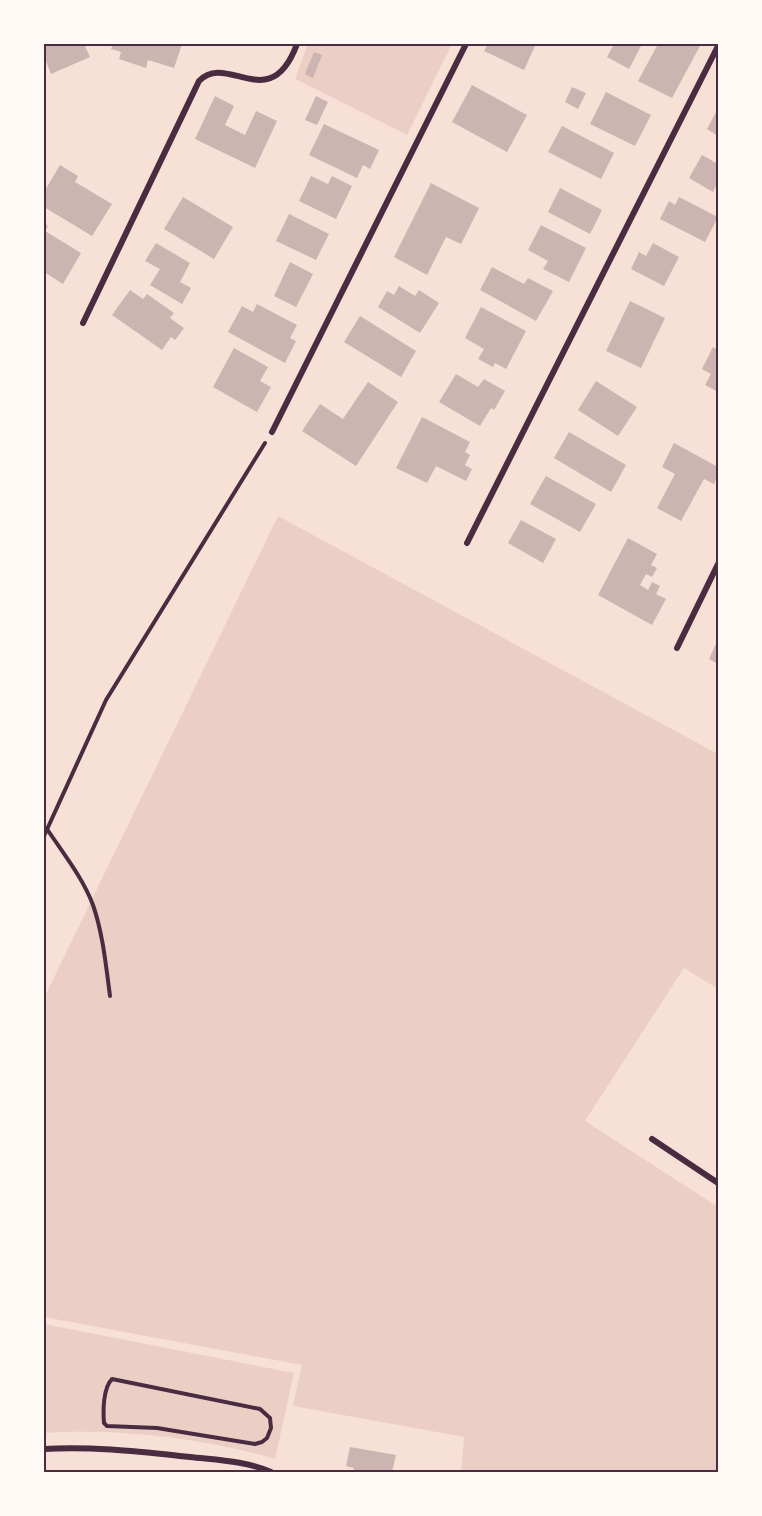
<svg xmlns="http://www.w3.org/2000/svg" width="762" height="1516" viewBox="0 0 762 1516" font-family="'Varela Round',sans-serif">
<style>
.green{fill:#ebcfc5}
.building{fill:#ccb4b1}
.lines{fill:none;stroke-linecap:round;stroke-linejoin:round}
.path{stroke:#4a2c40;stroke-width:4}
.minor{stroke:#4a2c40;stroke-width:6}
.neatline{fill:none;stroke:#4a2c40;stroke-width:2}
</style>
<rect width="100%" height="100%" fill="#f7e1d7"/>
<g class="green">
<polygon points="308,44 452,44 407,135 295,79"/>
<polygon points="278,516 718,754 718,989 684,968 585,1121 718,1207 718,1472 461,1472 464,1437 293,1406 302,1365 44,1317 44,998"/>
<path d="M44 1324 294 1373 275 1459C203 1438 118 1428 44 1433Z"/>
</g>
<g class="building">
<polygon points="46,44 84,44 90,57 51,74 44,56 44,46"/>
<polygon points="113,44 182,44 174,68 148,60 146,68 119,59 121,52 111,49"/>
<polygon points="488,44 536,44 524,70 484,51"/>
<polygon points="614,44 642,44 629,69 607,57"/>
<polygon points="658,44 701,44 672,98 638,81"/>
<polygon points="314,52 322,55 313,78 305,74"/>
<polygon points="472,85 527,115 507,152 452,122"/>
<polygon points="572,87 586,93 578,109 565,102"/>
<polygon points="606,92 651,115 635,146 590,124"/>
<polygon points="215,96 234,106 225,125 245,135 256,111 277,121 255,168 195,139"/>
<polygon points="316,96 328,102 317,125 305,120"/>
<polygon points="717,110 718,111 718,136 707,129"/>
<polygon points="324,124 379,150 370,169 363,165 357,178 309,155"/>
<polygon points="562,126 614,153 601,179 548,152"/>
<polygon points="702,155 718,164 718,182 713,192 689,178"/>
<polygon points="60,165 78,176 75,182 112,204 92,236 44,207 44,192"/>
<polygon points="311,176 328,184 332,176 352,186 336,219 299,201"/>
<polygon points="431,183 479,208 461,244 446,237 427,275 394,257"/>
<polygon points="560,188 602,210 590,234 548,212"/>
<polygon points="183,197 233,227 214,259 164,229"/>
<polygon points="679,197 718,217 705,242 660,219 669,201 675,205"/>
<polygon points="289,214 329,234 316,260 276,241"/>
<polygon points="44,223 48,226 45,231 81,253 63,284 44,272"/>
<polygon points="541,225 586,248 569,282 543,269 548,261 528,250"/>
<polygon points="156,243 190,263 180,282 191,288 182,304 150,285 160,269 145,261"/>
<polygon points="653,243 679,257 664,286 631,269 639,252 646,256"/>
<polygon points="290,262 313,274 296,307 274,296"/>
<polygon points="492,267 524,284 528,278 553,291 536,321 480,290"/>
<polygon points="399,286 415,296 419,290 439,303 420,333 378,307 387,291 394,295"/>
<polygon points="130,290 143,299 147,294 174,313 170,318 184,328 175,340 171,337 162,350 112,315"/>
<polygon points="630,301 665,318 641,368 606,351"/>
<polygon points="257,304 297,325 290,338 296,341 285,363 228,332 242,306 253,312"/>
<polygon points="481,307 526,331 506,369 495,363 493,367 478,359 484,349 465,338"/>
<polygon points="360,316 416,351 401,377 344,342"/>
<polygon points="713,347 718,350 718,392 705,385 711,374 702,369"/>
<polygon points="234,348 268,367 260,381 271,387 257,412 213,387"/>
<polygon points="456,374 478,387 484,379 505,391 494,410 491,408 480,426 439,402"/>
<polygon points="596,381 637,407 618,436 578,410"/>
<polygon points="368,382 398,402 356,466 302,431 320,404 343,419"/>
<polygon points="422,417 470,442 465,452 470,455 465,465 472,469 466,481 436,466 427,483 396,468"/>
<polygon points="569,432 626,465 611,492 554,458"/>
<polygon points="674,443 718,467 718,475 714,484 704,479 681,521 657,508 675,474 662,467"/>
<polygon points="546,476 596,504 580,532 530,504"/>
<polygon points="521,520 556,539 543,563 508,543"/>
<polygon points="628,538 657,554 651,565 657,568 652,577 646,574 640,585 648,590 652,582 660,586 656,594 666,599 652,625 598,595"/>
<polygon points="718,639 718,664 709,659"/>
<polygon points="350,1447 396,1455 392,1472 353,1472 354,1468 346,1466"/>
</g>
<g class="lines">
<g class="path">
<path d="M47 829C63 853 83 878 93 905 103 934 106 966 110 996"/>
<polyline points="44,836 106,700 265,443"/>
<path d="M112 1379 260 1409 270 1418 271 1428 267 1438 262 1442 255 1444 157 1428 107 1426 104 1423C103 1411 103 1388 112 1379Z"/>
</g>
<g class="minor">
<path d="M83 323 199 81C227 51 270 117 297 44"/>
<polyline points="272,432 466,44"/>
<polyline points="467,543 718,46"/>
<polyline points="677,648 718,564"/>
<polyline points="652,1139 718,1183"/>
<path d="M44 1449C92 1446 142 1452 190 1457 216 1460 247 1461 271 1472"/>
</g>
</g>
<rect width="762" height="1516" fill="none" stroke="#fffaf5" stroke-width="90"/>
<rect x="45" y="45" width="672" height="1426" class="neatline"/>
</svg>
